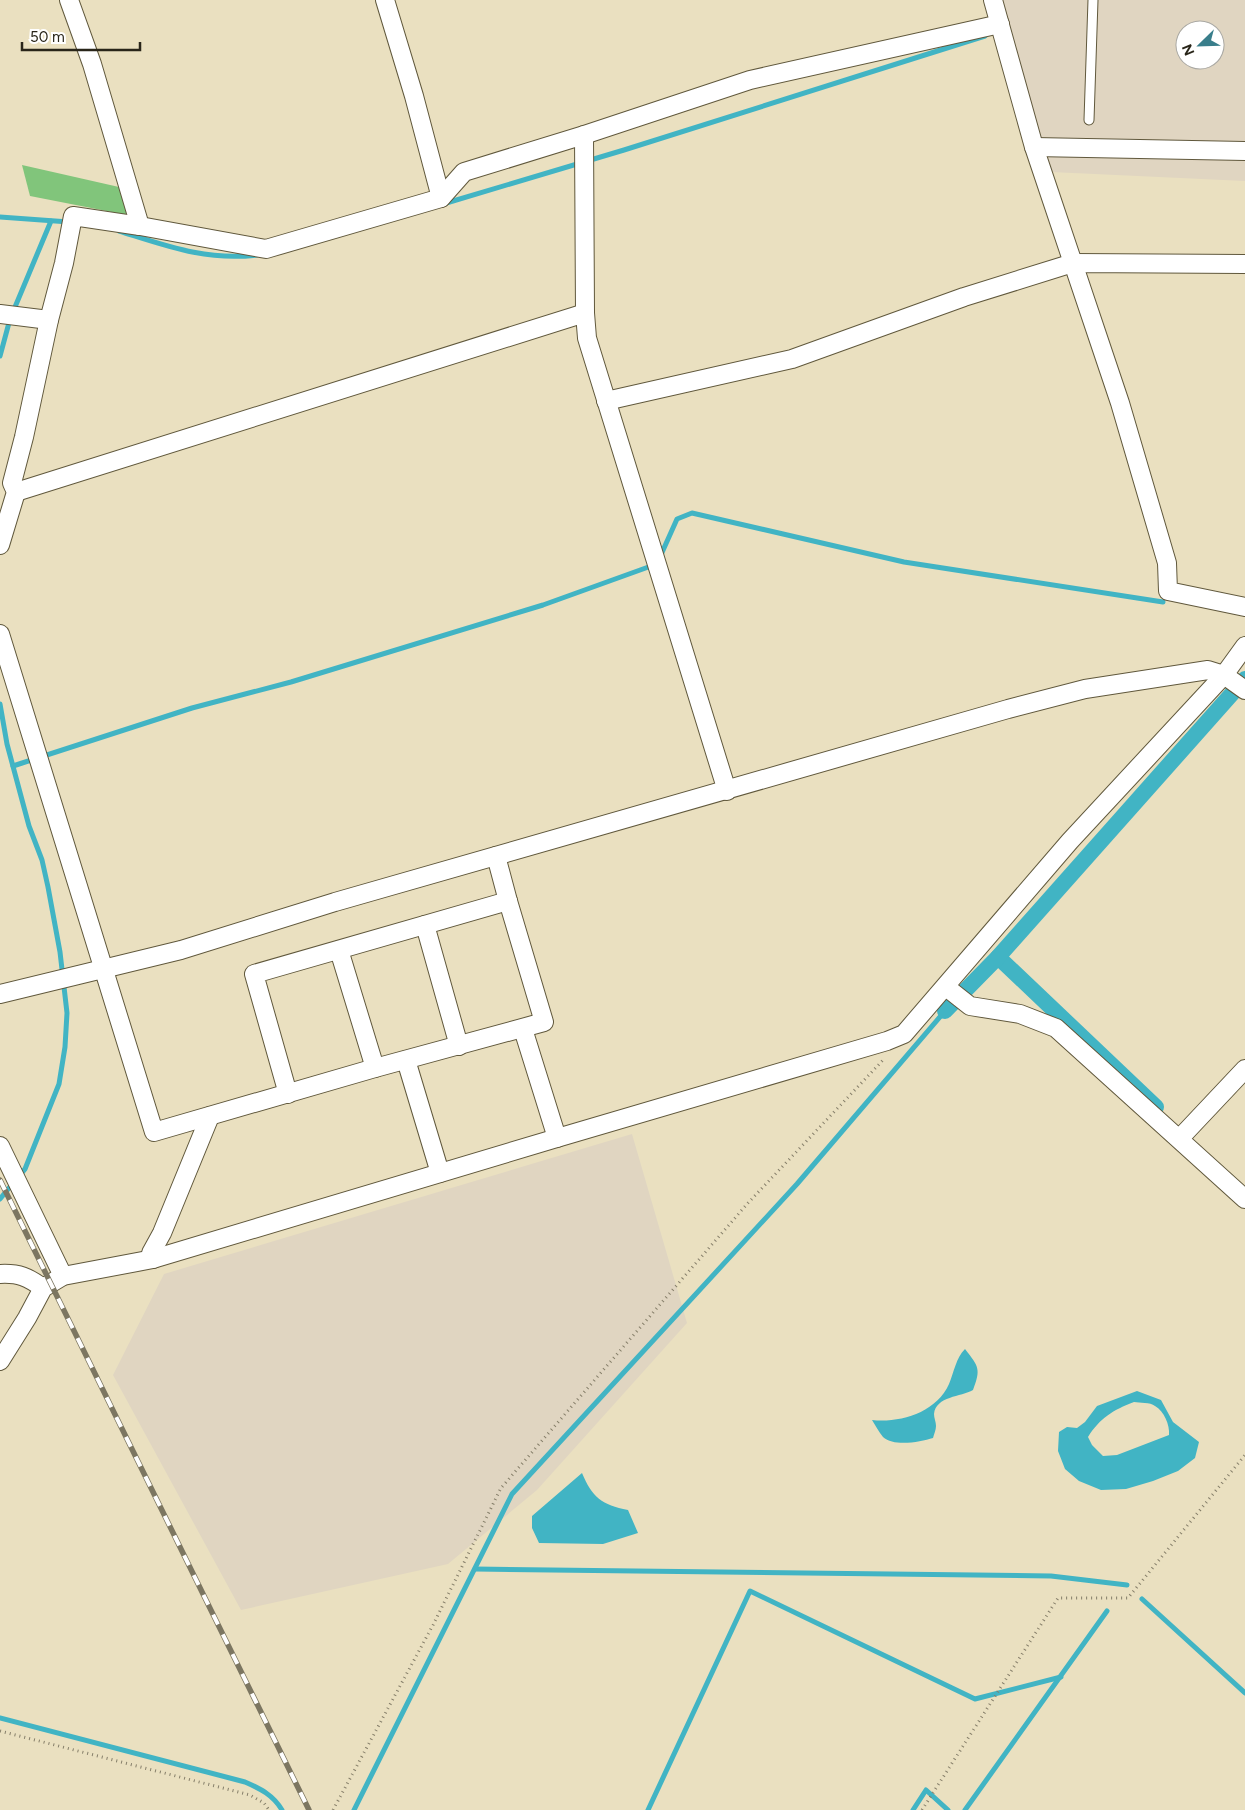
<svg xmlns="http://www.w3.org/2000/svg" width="1245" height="1810" viewBox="0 0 1245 1810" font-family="Figtree,sans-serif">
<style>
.industrial{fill:#e0d5c1;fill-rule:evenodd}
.green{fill:#81c57b}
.water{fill:#41b4c4;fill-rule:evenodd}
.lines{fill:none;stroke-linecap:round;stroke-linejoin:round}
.stream{stroke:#41b4c4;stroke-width:5}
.canal{stroke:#41b4c4;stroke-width:16}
.service-casing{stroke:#60583c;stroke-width:11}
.minor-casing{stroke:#60583c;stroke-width:20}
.path{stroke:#857e69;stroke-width:3;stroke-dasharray:1 4;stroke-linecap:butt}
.service{stroke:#fff;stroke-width:9}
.minor{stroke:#fff;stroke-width:18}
.rail-casing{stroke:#7c7661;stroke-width:5.5}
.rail{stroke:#fff;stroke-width:4;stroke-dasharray:11;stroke-linecap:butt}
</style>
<rect width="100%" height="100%" fill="#eae0c0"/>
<g class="industrial">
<path d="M997 0H1245V181L1051 172ZM1185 30H1215V60H1185Z"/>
<polygon points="632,1134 687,1323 537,1490 448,1564 241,1610 113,1375 164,1274"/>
</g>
<polygon class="green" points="22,165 119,187 127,215 30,196"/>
<g class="water">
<path d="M965 1349C979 1367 981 1369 973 1390 961 1397 936 1396 934 1414 934 1418 936 1422 936 1426 936 1430 934 1434 933 1438 920 1442 894 1447 883 1437 879 1432 875 1425 872 1420 900 1423 936 1413 949 1384 954 1372 956 1358 965 1349Z"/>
<path d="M1137 1391 1161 1400 1173 1422 1199 1442 1195 1458 1178 1471 1153 1481 1126 1489 1101 1490 1079 1481 1065 1469 1058 1451 1059 1432 1067 1427 1077 1428 1085 1422 1097 1406ZM1134 1402C1140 1403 1150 1402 1155 1406 1164 1411 1170 1425 1169 1435L1117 1455 1103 1456 1092 1445 1088 1437C1100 1418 1113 1410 1134 1402Z"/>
<path d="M582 1473C592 1497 602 1505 628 1510L638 1533 603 1544 539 1543 532 1528V1516Z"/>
</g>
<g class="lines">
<g class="stream">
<polyline points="443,204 624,150 985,36"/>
<polyline points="0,217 69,222"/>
<path d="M119 231C167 246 206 261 257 255"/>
<polyline points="0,356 10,319 51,221"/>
<polyline points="660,557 677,519 692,513 904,562 1163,602"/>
<polyline points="0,704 7,744 29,826 42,860 48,887 60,952 67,1013 65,1047 59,1084 25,1169 19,1176"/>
<polyline points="13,766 192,708 291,682 543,605 654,565"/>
<polyline points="0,1199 14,1182"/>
<polyline points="475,1569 1051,1576 1127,1585"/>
<polyline points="1142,1599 1245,1693"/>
<path d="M0 1718 245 1782C261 1789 273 1795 282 1810"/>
<polyline points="354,1810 512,1494 797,1184 945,1011"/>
<polyline points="648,1810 750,1591 975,1699 1061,1677"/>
<polyline points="913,1810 926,1790 948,1810"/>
<polyline points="965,1810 1107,1611"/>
</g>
<g class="canal">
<polyline points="998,957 1156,1107"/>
<polyline points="945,1011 998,957 1245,679"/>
</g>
<g class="service-casing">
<polyline id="service" points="1089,120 1093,0"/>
</g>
<g class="minor-casing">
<g id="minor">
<polyline points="69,0 92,64 140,226"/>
<polyline points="385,0 414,96 441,198"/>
<polyline points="993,0 1034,147 1120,403 1167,563 1168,591 1245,607"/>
<polyline points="584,135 585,313 587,338 727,791"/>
<polyline points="1034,147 1245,151"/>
<polyline points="0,314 49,320"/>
<polyline points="606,401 792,359 964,297 1073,263 1245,264"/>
<polyline points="16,492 585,313"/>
<polyline points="0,545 16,492 12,483 24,437 49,320 64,263 73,216 140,226 266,249 441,198 464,172 584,135 750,80 1000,24"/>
<polyline points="0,634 154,1132 375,1068 544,1022 508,901 496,856"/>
<polyline points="425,925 459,1046"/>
<polyline points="339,950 375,1068"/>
<polyline points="946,987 970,1006 1020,1014 1056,1028 1245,1199"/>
<polyline points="0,994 181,950 335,902 1008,709 1085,689 1208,670 1224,675 1245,690"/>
<polyline points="523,1029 557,1138"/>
<polyline points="406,1060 440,1173"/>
<polyline points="288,1094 254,974 508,901"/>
<polyline points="1180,1138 1245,1069"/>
<polyline points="0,1146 63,1276"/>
<polyline points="153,1259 151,1253 162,1233 210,1116"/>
<path d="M0 1274C19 1273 28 1277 43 1288"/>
<polyline points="0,1361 27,1318 43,1288 63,1276 153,1259 557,1138 887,1041 904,1034 1070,841 1224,675 1245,646"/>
</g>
</g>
<g class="path">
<polyline points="0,1731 250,1795 264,1803 269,1810"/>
<polyline points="333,1810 433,1625 501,1488 748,1203 885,1058"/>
<polyline points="922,1810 1058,1598 1128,1598 1245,1455"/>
</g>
<use href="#service" class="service"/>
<use href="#minor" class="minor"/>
<g class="rail-casing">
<polyline id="rail" points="0,1180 309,1810"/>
</g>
<use href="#rail" class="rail"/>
</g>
<g transform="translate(1200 45) rotate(247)"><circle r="24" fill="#ffffff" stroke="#a9a8a3"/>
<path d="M0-4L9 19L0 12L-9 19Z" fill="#397e8b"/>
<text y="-8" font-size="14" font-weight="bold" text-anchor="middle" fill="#292519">N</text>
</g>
<path d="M22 42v8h118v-8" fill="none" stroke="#292519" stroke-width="2.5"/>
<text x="30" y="42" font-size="15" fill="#292519" stroke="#ffffff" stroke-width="4" paint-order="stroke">50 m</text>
</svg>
